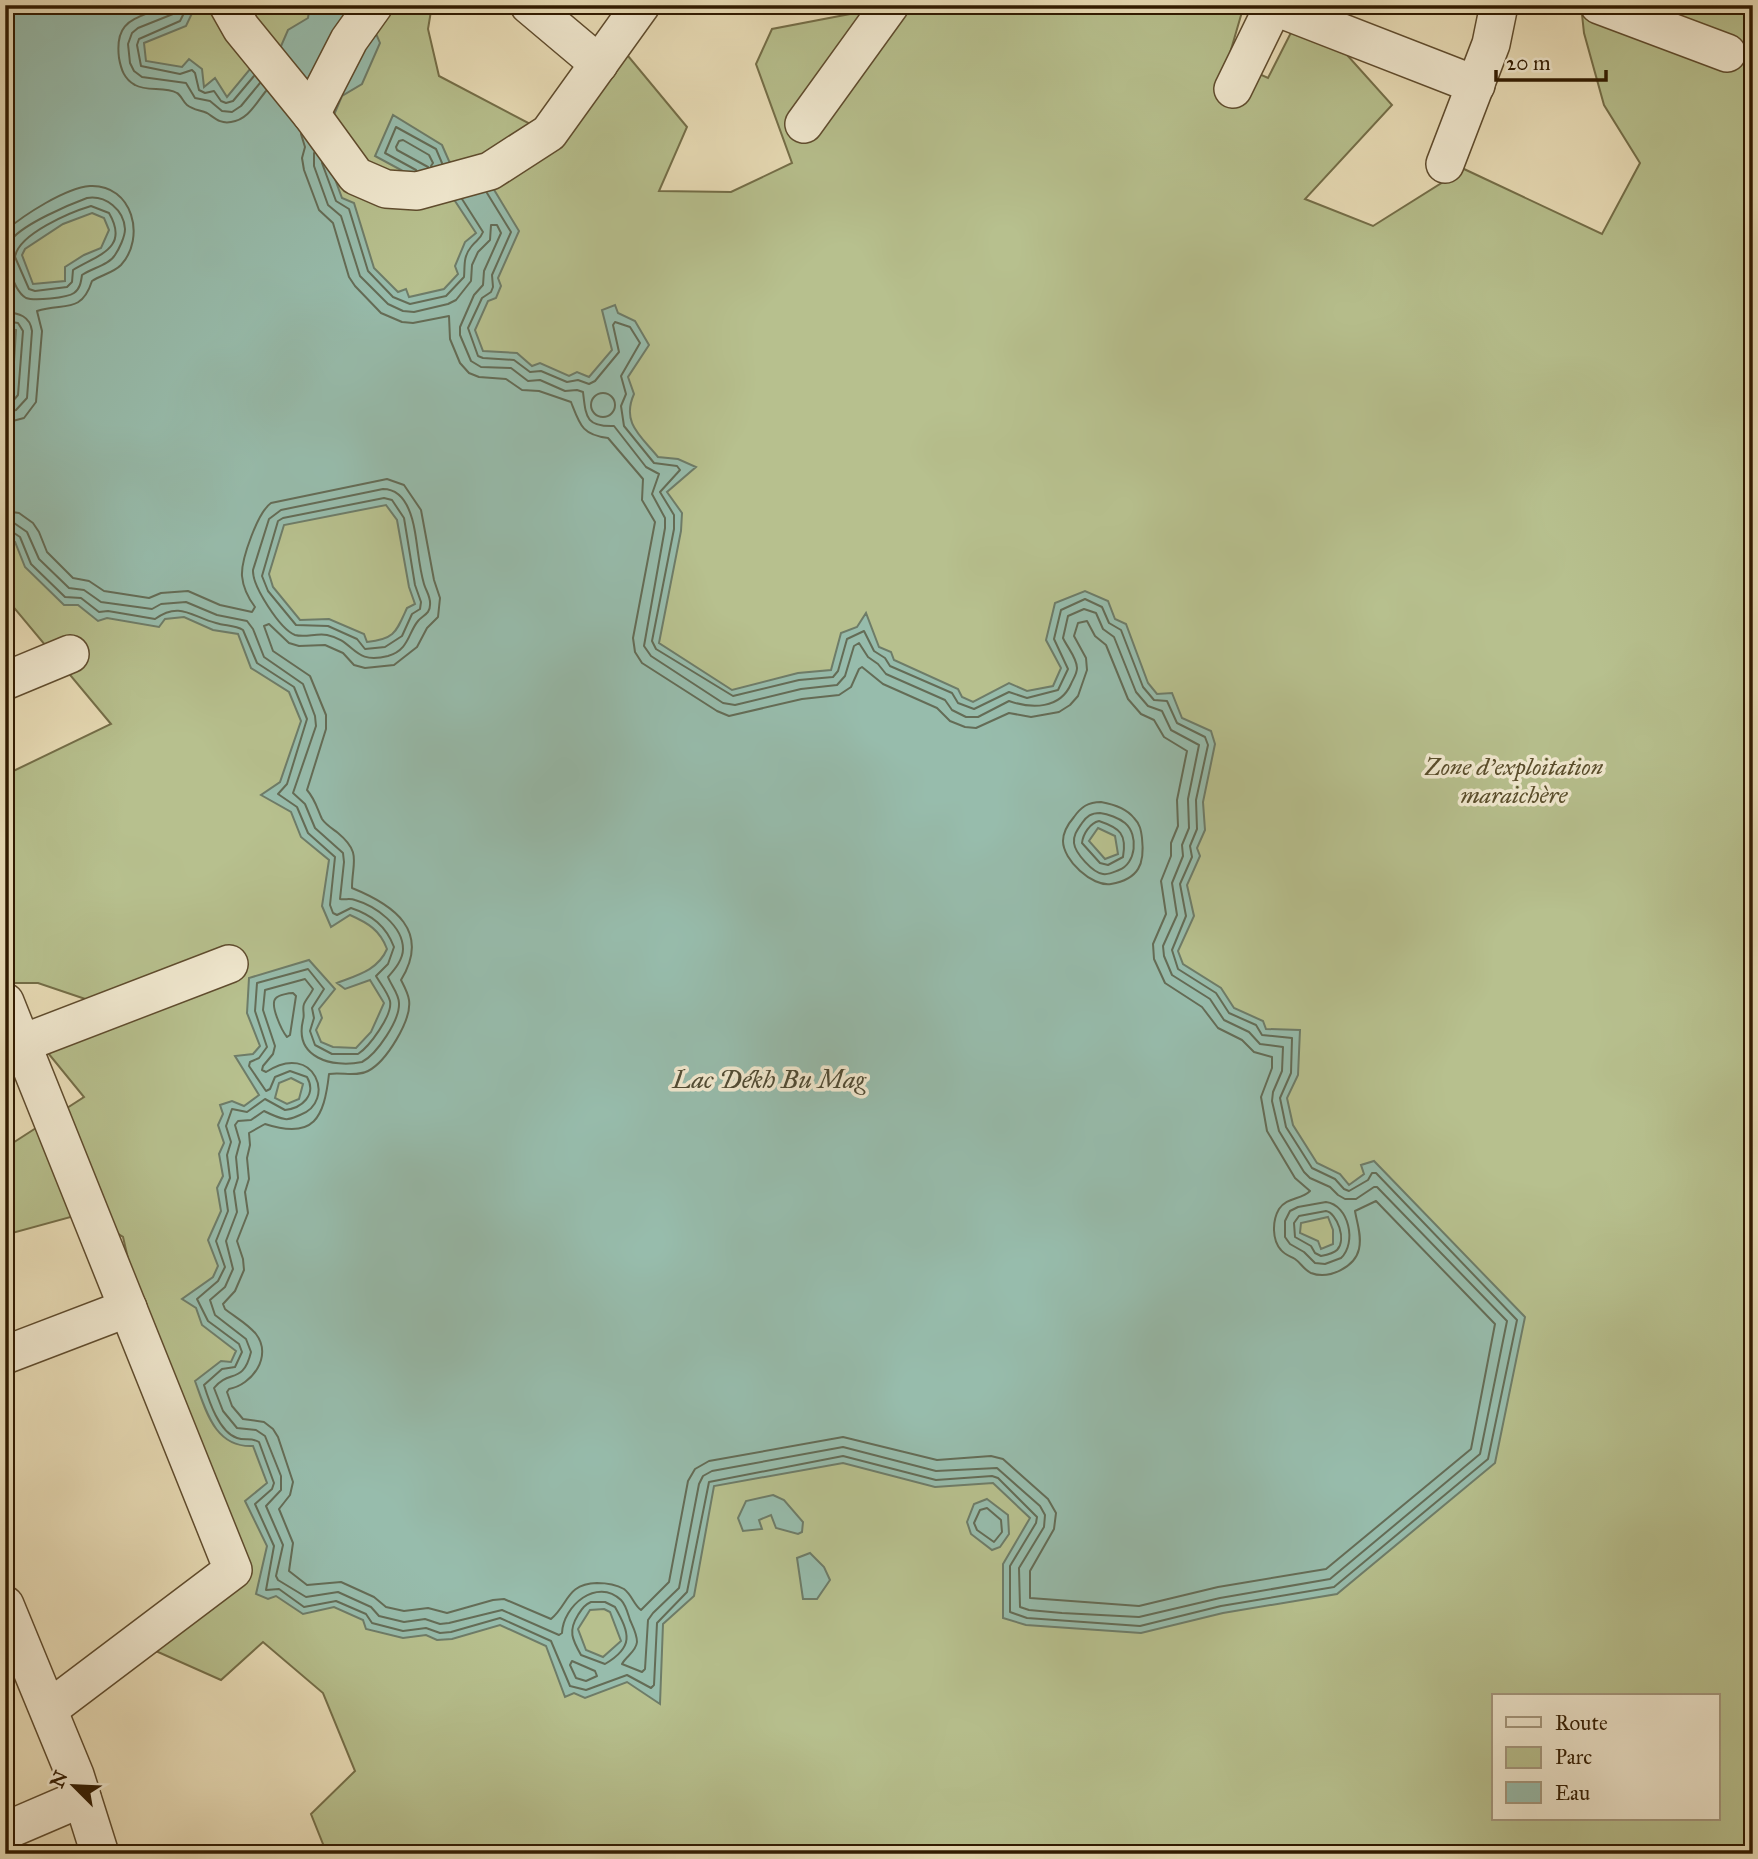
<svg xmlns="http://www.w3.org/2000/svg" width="1758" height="1859" viewBox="0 0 1758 1859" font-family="'IM FELL Great Primer',serif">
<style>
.green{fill:#b7c08e;stroke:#746e48;stroke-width:2;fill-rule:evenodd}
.water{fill:#97bcac;stroke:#6e7c68;stroke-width:2;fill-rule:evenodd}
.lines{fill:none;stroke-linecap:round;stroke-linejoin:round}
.shore{stroke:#646c56;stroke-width:2}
.minor-casing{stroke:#5f4c2e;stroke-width:40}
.minor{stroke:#f1e9d0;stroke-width:37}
.labels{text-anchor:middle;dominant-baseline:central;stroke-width:7;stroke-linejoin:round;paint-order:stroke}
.park-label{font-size:24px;font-style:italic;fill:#594d2b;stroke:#f1e9d0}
.water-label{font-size:26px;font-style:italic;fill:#504b34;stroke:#f1e9d0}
</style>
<rect width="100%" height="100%" fill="#e9ddb7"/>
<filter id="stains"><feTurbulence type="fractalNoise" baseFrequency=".00286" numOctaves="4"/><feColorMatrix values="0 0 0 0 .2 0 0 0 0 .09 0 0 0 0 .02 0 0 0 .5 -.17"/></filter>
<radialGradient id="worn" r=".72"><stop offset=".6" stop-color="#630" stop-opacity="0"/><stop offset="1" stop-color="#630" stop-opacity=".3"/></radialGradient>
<path class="green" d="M5 5H432L428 29 439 76 534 126 614 39 687 127 659 191 731 192 792 163 756 64 772 29 897 5H1244L1228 60 1268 78 1304 7 1392 105 1305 199 1373 226 1464 169 1602 234 1640 163 1604 105 1584 33 1581 5H1753V1854H327L311 1814 355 1771 323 1693 263 1642 221 1680 149 1648 221 1595 142 1319 123 1237 85 1213 5 1235V1148L84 1097 35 1037 103 1005 38 983H5V775L111 724 5 597ZM1494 1696H1718V1819H1494Z"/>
<g class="water">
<path d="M5 5H203L194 9 186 26 144 43 146 61 182 67 189 59 202 69 204 87 215 78 227 97 250 69 275 60 288 30 308 18 310 5C350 5 363 0 380 43L362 84 342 96 327 131 328 160 342 198 354 203 374 268 398 292 406 289 409 297 444 289 458 274 455 266 465 242 476 233 453 198 375 156 393 115 442 145 449 161 493 188 519 231 498 278 501 286 496 298 488 301 475 330 483 351 517 353 532 366 540 363 569 376 577 372 589 377 612 350 602 310 615 305 618 313 635 321 649 345 628 377 634 394C621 423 641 436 658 457L678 459 696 467 667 492 682 513 681 531 659 643 732 690 798 673 831 670 841 633 857 627 866 613 879 647 891 652 894 660 958 689 962 697 973 702 1009 683 1027 691 1053 686 1061 668 1046 640 1055 603 1085 591 1108 601 1115 619 1126 624 1148 683 1157 694 1172 693 1182 718 1211 731 1215 744 1203 802 1205 830 1197 848 1200 856 1187 885 1194 916 1178 951 1183 964 1221 988 1234 1008 1263 1021 1266 1029 1300 1030 1298 1075 1287 1098 1293 1125 1317 1163 1340 1174 1349 1185 1364 1174 1361 1165 1374 1161 1525 1317 1495 1463 1337 1594 1223 1613 1141 1633 1026 1625 1003 1618V1564L1030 1518 993 1483 935 1487 843 1463 714 1486 694 1596 663 1624 660 1704 627 1682 585 1698 574 1693 565 1697 546 1646 500 1625 452 1639 437 1640 426 1635 403 1638 366 1629 363 1620 334 1607 303 1614 276 1596 268 1599 256 1594 267 1546 245 1501 267 1483 253 1446C215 1448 206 1411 195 1381L221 1361 231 1362 236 1351 202 1325 196 1308 182 1299 213 1277 218 1266 208 1240 221 1211 217 1188 223 1176 219 1154 224 1143 218 1125 223 1114 220 1105 232 1101 244 1106 259 1095 235 1056 253 1054 260 1046 247 1013 249 978 309 960 335 989 319 1009 322 1018 316 1030 321 1042 333 1047 356 1048 371 1032 384 1003 370 980 345 989 337 983C358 975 378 970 387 949 380 930 368 923 350 915L331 927 322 906 329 860 301 837 291 812 261 795 280 782 301 721 289 692 251 668 238 634 213 630 184 617 165 619 159 627 107 618 98 621 78 605H64L25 567 15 542 5 535V399L12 394 16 330 5 328ZM92 213 104 218 109 230 101 248 84 255 65 267V281L33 284 22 255 25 249 63 224ZM386 505 397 520 409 587 415 604 407 608C396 632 395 639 367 642L364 634 329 619 300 620 273 587 269 574 284 525ZM1098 828 1115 836 1118 854 1105 859 1089 841ZM291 1078 303 1084 299 1099 287 1104 275 1098 279 1083ZM1328 1217 1333 1230V1244L1321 1249 1318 1241 1300 1233 1301 1223ZM604 1609 610 1612 621 1641 603 1657 586 1650 578 1629 590 1610Z"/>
<polygon points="773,1495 784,1500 803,1522 802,1532 798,1534 776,1528 771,1515 759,1520 762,1529 743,1531 738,1518 746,1501"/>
<polygon points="987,1499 1008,1515 1009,1534 1000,1547 992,1550 971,1534 967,1522 974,1504"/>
<polygon points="810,1553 824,1567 830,1580 817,1599 803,1599 797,1558"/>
</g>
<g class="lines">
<g class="shore">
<path d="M166 5C138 20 114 17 119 58 121 69 124 79 135 85 147 92 165 86 177 93 181 95 183 102 187 105 193 110 200 110 207 113 215 118 220 124 231 122 248 120 256 103 266 91"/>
<polyline points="178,5 173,14 138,28 132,33 128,44 130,63 134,71 142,77 186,83 195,98 210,101 222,111 232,112 241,106 260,83"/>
<polyline points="188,5 180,21 139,39 137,45 141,66 180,74 192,70 195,73 199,90 205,93 214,91 221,101 226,103 233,101 254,76"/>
<path d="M322 163 336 201 349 209 368 271 393 297 410 304 446 296 464 277C465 266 463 257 471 247 476 240 480 240 483 232L462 199"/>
<polyline points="428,167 397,150 396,147 399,141 403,140 429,155 433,163 431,166"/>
<polyline points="416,170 385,153 396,127 436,149 442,163"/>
<path d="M87 198C106 195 124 210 125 229 125 237 119 249 115 255 109 265 92 268 82 275 81 282 80 289 74 293 67 298 34 301 26 298 12 290 2 252 12 239 24 224 68 205 87 198Z"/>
<path d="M91 206 109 213C130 249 97 255 73 270L72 282 67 287 35 291 29 289 15 257C18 234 71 212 91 206Z"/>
<path d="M5 231C24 215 65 188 90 186 133 184 146 238 121 265 113 273 101 275 92 281 81 315 63 302 37 311L42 331 36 402 24 418 5 423"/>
<path d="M5 312C19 313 30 316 32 331L27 398 16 410 5 413"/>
<polyline points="5,321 18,323 23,331 18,395 12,402 5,404"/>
<circle cx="603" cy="405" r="12"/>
<path d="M383 489C405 489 412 514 415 532 418 549 419 567 424 584 426 591 431 597 430 605 430 614 423 615 418 621 408 633 409 650 388 656 352 665 356 641 327 635 316 633 305 638 295 635 280 629 252 586 253 570L269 519 281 510Z"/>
<polygon points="384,498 392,500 404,518 415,585 421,602 420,609 412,614 402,636 385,647 365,649 357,639 328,626 296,625 268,591 262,576 278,521 283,518"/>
<path d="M5 511 19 513 33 523 39 532 47 552 73 578 89 581 104 591 149 598 161 593 188 591 220 605 252 612 255 607C249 599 243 587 242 576 241 559 258 512 271 503L387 479 404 485 421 510 434 580 440 598 438 617 427 628 417 647 394 665 365 668 354 665 343 653 325 645 299 646 289 643 269 624 264 626 273 651 310 676 326 715V729L307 790C315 799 317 808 322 819 326 825 333 829 338 833 362 853 352 862 352 888 394 905 431 931 401 980 404 986 408 993 409 1000 412 1020 386 1062 368 1071 357 1077 342 1072 329 1074 324 1118 314 1140 265 1124L249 1133 250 1145 247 1158 249 1179 245 1192 248 1213 237 1241 243 1259 244 1270 235 1291 223 1304 225 1309C235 1317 248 1324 256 1334 273 1356 252 1385 229 1389L227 1392 232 1406 243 1419 264 1422 273 1429 278 1437 293 1482 290 1495 279 1509 293 1543 289 1571 307 1585 341 1582 374 1597 386 1607 404 1611 428 1608 447 1613 493 1600 504 1599 551 1619C569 1604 566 1584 597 1583 606 1583 615 1584 624 1589 632 1595 634 1605 641 1610L669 1582 688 1481 695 1469 709 1461 843 1437 937 1460 991 1456 1003 1459 1048 1499 1056 1513 1054 1529 1030 1571V1598L1139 1606 1218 1587 1326 1569 1471 1449 1495 1324 1376 1201 1355 1211C1357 1223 1362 1236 1359 1249 1355 1267 1329 1280 1311 1273 1304 1270 1301 1263 1295 1259 1290 1256 1285 1255 1281 1250 1272 1240 1272 1221 1279 1209 1287 1197 1301 1200 1310 1191L1295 1178 1267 1131 1261 1097 1272 1068V1057L1254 1052 1242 1040 1218 1028 1202 1007 1165 983 1154 959 1153 944 1166 914 1161 881 1171 856V843L1178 826 1177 800 1187 751 1164 737 1154 720 1141 714 1128 699 1106 645 1095 636 1087 621 1078 623 1074 636 1086 658 1087 670 1078 696 1070 705 1059 712 1031 717 1009 713 976 728 965 727 950 721 937 708 883 684 862 667 859 669 851 687 839 695 802 699 729 716 717 711 642 663 635 652 633 638 655 522 642 500 643 479 608 438C582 435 580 425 571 402L539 391 522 390 506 379 479 377 469 373 460 363 450 339 449 316 413 323 402 322 381 313 355 286 349 277 333 223 319 210 304 170 302 158 305 147 301 134"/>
<path d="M5 521 14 523 27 532 39 559 69 588 84 590 101 602 152 609 161 604 186 602 217 615 247 621 253 629 264 657 303 684 315 716 316 726 293 793 305 804 315 828 343 853 344 862 340 899C345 900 350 898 355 900 376 906 403 926 403 949 403 960 394 970 388 977 391 985 399 994 399 1003 400 1020 377 1054 362 1062 332 1068 294 1058 303 1020 305 1015 302 1009 304 1004 306 999 311 994 313 989L305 979 265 990 263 1010 275 1046 273 1054 263 1066 262 1070 266 1072C315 1040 337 1102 300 1115 295 1117 290 1120 285 1119 278 1118 270 1114 264 1111L251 1120 238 1121 235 1125 240 1142 236 1157 238 1178 234 1191 237 1212 226 1241 233 1269 225 1287 210 1300 215 1315 246 1339 251 1352C243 1385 229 1369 214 1388L223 1411 237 1428 256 1430 265 1436 281 1476V1490L266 1506 283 1545 276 1576 278 1580 306 1597 338 1592 371 1607 379 1616 404 1622 425 1619 440 1624 449 1623 502 1610 559 1635 562 1633C563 1606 597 1577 621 1600 626 1605 628 1614 630 1620 633 1627 637 1634 637 1642 636 1652 626 1656 622 1664L642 1672 645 1669 648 1620 653 1613 679 1588 699 1484 703 1476 712 1471 843 1447 936 1471 997 1468 1040 1506 1045 1515 1044 1527 1019 1568 1020 1607 1029 1610 1062 1613 1139 1617 1220 1598 1330 1579 1480 1454 1507 1321 1377 1187H1374L1356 1199H1345L1338 1195 1330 1187 1310 1178 1304 1172 1279 1131 1272 1101 1273 1092 1282 1071 1283 1047 1260 1044 1249 1032 1224 1020 1210 999 1172 975 1164 956 1163 946 1177 915 1172 883 1183 856 1182 845 1189 828 1188 799 1199 745 1171 730 1162 711 1148 706 1136 692 1114 637 1103 629 1096 613 1084 609 1068 616 1063 638C1067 647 1077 658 1077 668 1077 674 1073 679 1071 684 1060 709 1032 709 1009 701L978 717H966L952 710 945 700 886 674 878 664 868 657 859 643 854 646 845 676 837 685 801 689 735 705 723 703 651 656 644 646 665 528V518L652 494 659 474 646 467 614 426C585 427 586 416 583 392L577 390 565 391 540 380 528 381 511 368 481 367 471 361 460 335V327L474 295 483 285 484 271 501 233 497 225H491L490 240 478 252 472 265 471 281 456 300 448 304 414 312 403 311 388 304 360 276 341 216 328 205 314 166V153"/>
<path d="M5 530 11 531 20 537 31 564 65 597 81 598 99 612 108 611 155 619C180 601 192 617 216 623 225 626 235 625 243 630L257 663 294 687 307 719 287 784 278 794 297 807 308 833 335 857 330 905 333 913 337 915 351 908C372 915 386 926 394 947L388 964 376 976C380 983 388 993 390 1001 393 1015 369 1047 358 1054H332L315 1045 310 1031 314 1018 312 1008 324 989 308 969 257 983 255 1011 267 1047 259 1058 250 1062 249 1066 266 1091 270 1089 275 1077 290 1071 307 1077C317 1095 302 1108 285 1110L265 1099 247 1112 232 1109 226 1126 231 1142 227 1155 230 1178 225 1190 228 1211 216 1241 225 1267 218 1281 197 1299 208 1321 239 1344 242 1352 235 1367 222 1369 204 1385C209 1401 219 1432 237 1438 245 1441 251 1437 259 1442L274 1483 272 1489 255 1504 274 1546 266 1590 279 1589 304 1607 336 1601 366 1614 372 1623 403 1631 426 1628 440 1633 451 1632 500 1618 551 1641 570 1686 586 1690 627 1675 651 1688 654 1685 657 1623 687 1592 709 1482 843 1456 936 1480 992 1476 998 1478 1037 1517 1036 1523 1010 1566V1612L1027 1618 1140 1626 1221 1606 1334 1587 1488 1459 1517 1320 1376 1173H1372L1368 1180 1349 1191 1344 1189 1335 1179 1312 1168 1286 1127 1280 1098 1291 1073 1292 1038 1262 1035 1256 1025 1229 1013 1216 993 1178 969 1172 950 1186 916 1180 884 1192 857 1190 846 1197 829 1196 800 1208 745 1205 737 1177 723 1167 701 1154 700 1143 687 1121 630 1109 623 1102 607 1085 599 1061 610 1054 639 1068 669 1058 690 1027 698 1009 692 974 709 958 703 952 693 890 666 885 658 874 651 864 631 847 639 838 671 833 677 799 680 733 696 656 649 652 641 674 529V515L660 492 680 470 677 466 654 463 624 426 621 406 626 394 621 376 640 343 630 327 615 322 613 325 619 352 595 381 589 384 578 380 567 382 541 371 530 372 514 360 483 358 478 356 468 328 482 298 491 292 493 287 492 275 511 232 487 193"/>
<path d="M1101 802C1112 804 1127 809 1134 818 1140 824 1141 830 1142 838 1145 864 1139 879 1111 884 1092 887 1063 860 1063 841 1063 832 1068 824 1074 817 1081 807 1088 802 1101 802Z"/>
<path d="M1100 813C1108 814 1119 818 1125 823 1139 835 1136 864 1119 870 1114 872 1109 875 1103 874 1093 873 1075 853 1074 843 1073 835 1078 829 1082 823 1087 816 1091 813 1100 813Z"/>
<path d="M1099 821C1120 828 1127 834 1123 857L1108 865 1100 863 1082 843C1083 834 1090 823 1099 821Z"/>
<path d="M293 993 296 996 290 1035 287 1037C282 1031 269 1004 276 998 279 995 289 993 293 993Z"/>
<path d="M1326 1202C1349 1205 1357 1243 1341 1258L1325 1264 1315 1263 1304 1252 1290 1244 1285 1237V1221L1290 1211 1298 1207Z"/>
<path d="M1326 1211C1337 1213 1347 1240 1337 1250 1334 1253 1326 1255 1321 1256L1315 1253 1311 1246 1295 1237 1294 1223 1299 1216Z"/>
<polygon points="987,1508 1001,1520 1002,1532 994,1542 977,1530 974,1523 980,1510"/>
<path d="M591 1602H605L615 1607C630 1634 634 1647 605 1664L581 1655C572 1639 568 1631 578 1615 582 1609 584 1605 591 1602Z"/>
<polygon points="572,1661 595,1671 597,1676 586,1681 576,1678 570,1665"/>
</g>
<g class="minor-casing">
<g id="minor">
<polyline points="228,5 241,28 311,114 356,176 386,189 417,191 490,171 549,133 641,5"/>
<polyline points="529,5 599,64"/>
<polyline points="1599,5 1727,53"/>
<polyline points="1273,6 1476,85"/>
<polyline points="1233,89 1274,5"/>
<polyline points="311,114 349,40 374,5"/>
<polyline points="804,124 890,5"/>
<polyline points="1445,164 1491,44 1499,5"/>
<polyline points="5,681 70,654"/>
<polyline points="5,1002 233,1570 49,1709"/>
<polyline points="5,1050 229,964"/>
<polyline points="5,1355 128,1308"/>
<polyline points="5,1605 75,1775 100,1854"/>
<polyline points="5,1831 82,1798"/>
</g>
</g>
<use href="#minor" class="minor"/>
</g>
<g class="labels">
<g class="park-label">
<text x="1514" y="767">Zone d'exploitation<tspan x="1514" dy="28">maraichère</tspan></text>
</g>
<g class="water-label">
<text x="769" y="1079">Lac Dékh Bu Mag</text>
</g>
</g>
<rect width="1758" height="1859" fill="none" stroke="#e9ddb7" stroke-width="28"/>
<rect x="7" y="7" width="1744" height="1845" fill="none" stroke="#311b01" stroke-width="3.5"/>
<rect x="14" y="14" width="1730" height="1831" fill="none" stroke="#311b01" stroke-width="2"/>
<rect x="1492" y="1694" width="228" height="126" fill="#f1e9d0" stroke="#a4977d" stroke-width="2"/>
<rect x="1506" y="1717" width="35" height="10" fill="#f1e9d0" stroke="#a4977d" stroke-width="2"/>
<text x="1555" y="1730" font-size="21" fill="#311b01">Route</text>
<rect x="1506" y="1747" width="35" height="21" fill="#b7c08e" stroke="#a4977d" stroke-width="2"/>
<text x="1555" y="1764" font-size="21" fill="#311b01">Parc</text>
<rect x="1506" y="1782" width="35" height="21" fill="#97bcac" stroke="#a4977d" stroke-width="2"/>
<text x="1555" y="1800" font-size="21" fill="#311b01">Eau</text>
<g transform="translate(74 1786) rotate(294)" stroke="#f1e9d0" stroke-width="5" paint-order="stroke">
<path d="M0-5L12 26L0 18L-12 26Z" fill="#311b01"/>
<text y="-10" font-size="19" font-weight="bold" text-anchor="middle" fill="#311b01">N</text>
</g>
<path d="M1496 70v10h110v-10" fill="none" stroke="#311b01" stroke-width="3.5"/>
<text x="1506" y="70" font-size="21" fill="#311b01" stroke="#f1e9d0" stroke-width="5" paint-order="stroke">20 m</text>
<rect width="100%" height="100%" filter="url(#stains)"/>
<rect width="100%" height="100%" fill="url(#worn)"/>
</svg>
